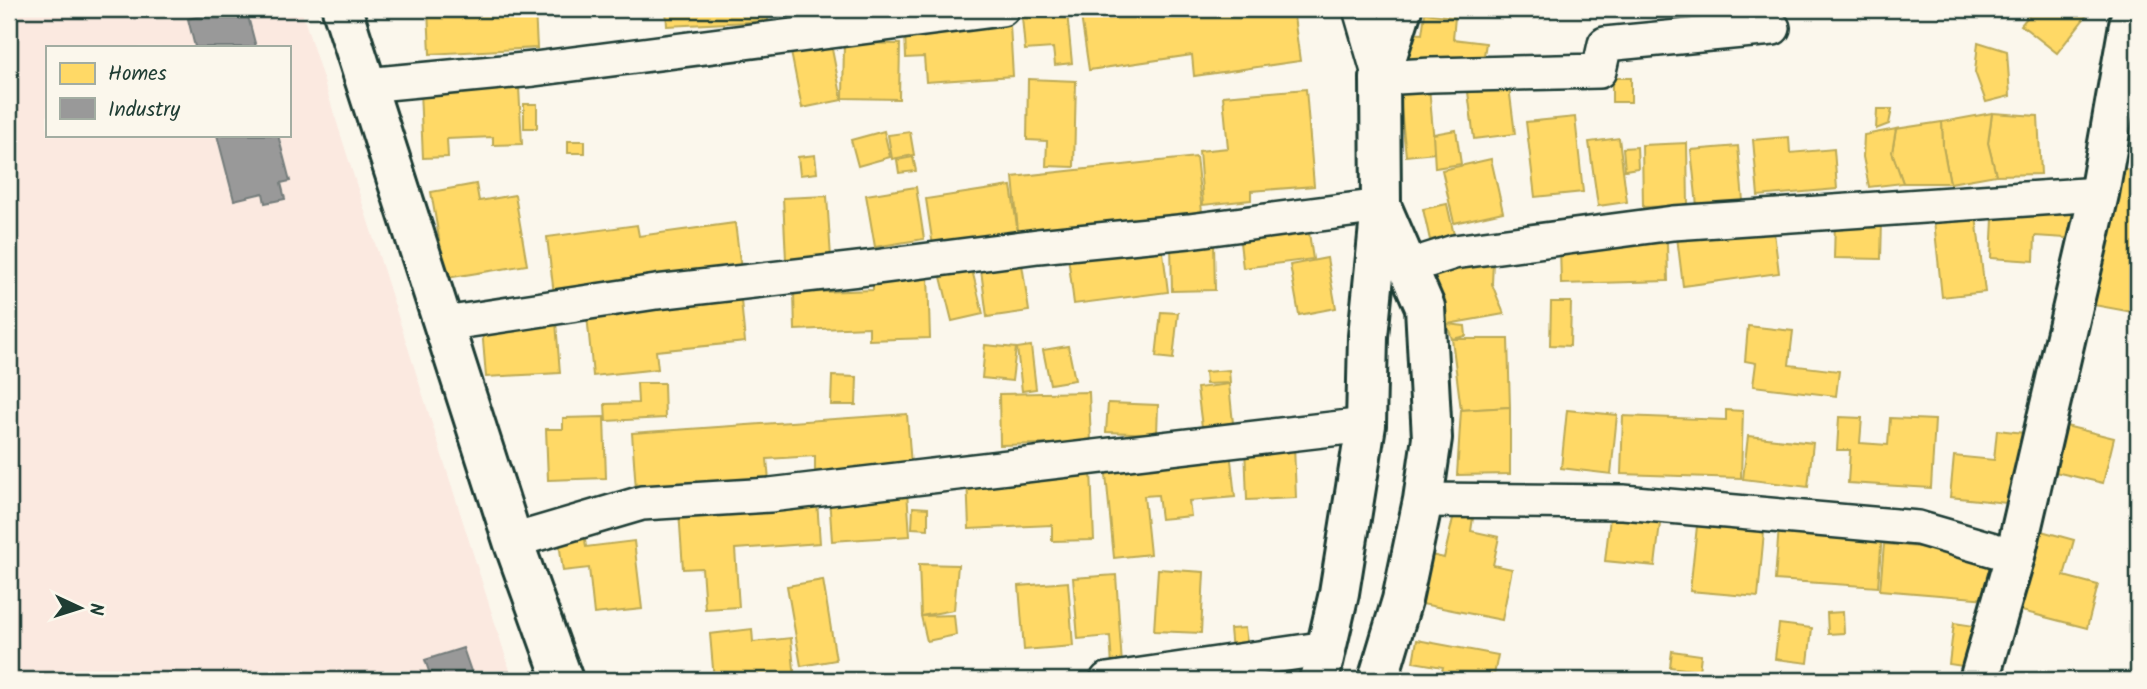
<svg xmlns="http://www.w3.org/2000/svg" width="2147" height="689" viewBox="0 0 2147 689" font-family="Kalam,sans-serif">
<style>
.built{fill:#fbe9e0;fill-rule:evenodd}
.homes{fill:#ffd966;stroke:#bcaa57;stroke-width:2}
.industry{fill:#999;stroke:#747d7b;stroke-width:2}
.lines{fill:none;stroke-linecap:round;stroke-linejoin:round}
.street-casing{stroke:#1f3d34;stroke-width:38}
.secondary-casing{stroke:#1f3d34;stroke-width:44}
.street{stroke:#fbf7ec;stroke-width:33}
.secondary{stroke:#fbf7ec;stroke-width:38}
</style>
<rect width="100%" height="100%" fill="#fbf7ec"/>
<filter id="ink" filterUnits="userSpaceOnUse"><feTurbulence type="fractalNoise" baseFrequency=".0143" numOctaves="2"/><feDisplacementMap in="SourceGraphic" scale="14" xChannelSelector="R" yChannelSelector="G"/><feConvolveMatrix kernelMatrix="1 2 1 2 8 2 1 2 1" color-interpolation-filters="sRGB"/></filter>
<g filter="url(#ink)">
<path class="built" d="M9 9H301L513 680H9ZM47 47H289V135H47Z"/>
<g class="homes">
<polygon points="428,9 535,9 537,48 430,54"/>
<polygon points="666,9 768,9 768,21 667,26"/>
<polygon points="782,9 814,9 783,14"/>
<polygon points="1080,9 1293,9 1300,61 1194,76 1192,55 1089,70"/>
<polygon points="1442,9 1513,9 1513,13 1442,11"/>
<polygon points="2034,9 2088,9 2090,11 2057,53 2021,25"/>
<polygon points="1067,12 1072,63 1055,65 1053,48 1025,50 1022,17"/>
<polygon points="1425,13 1455,17 1453,39 1486,43 1482,68 1407,58 1410,33 1422,34"/>
<polygon points="1010,25 1013,76 926,82 924,57 906,58 905,32"/>
<polygon points="1978,42 2007,51 2010,96 1986,102 1975,72"/>
<polygon points="844,43 900,44 899,99 843,98"/>
<polygon points="831,44 842,100 802,108 791,52"/>
<rect x="1612" y="78" width="19" height="24"/>
<polygon points="1028,79 1076,81 1074,167 1046,166 1047,141 1027,140"/>
<polygon points="519,87 522,144 493,145 493,137 447,139 448,157 423,158 420,91"/>
<polygon points="1429,87 1435,153 1406,156 1399,89"/>
<polygon points="1509,87 1515,134 1474,139 1468,92"/>
<polygon points="1306,89 1314,186 1251,191 1251,200 1203,205 1199,151 1228,148 1223,96"/>
<rect x="524" y="104" width="13" height="24"/>
<polygon points="1877,109 1892,109 1889,124 1876,129"/>
<polygon points="1992,113 2038,116 2041,174 1996,175 1988,143"/>
<polygon points="1992,113 1988,143 1996,175 1950,183 1943,147 1942,122"/>
<polygon points="1575,117 1583,192 1535,197 1526,122"/>
<polygon points="1942,122 1943,147 1950,183 1903,183 1892,152 1896,129"/>
<polygon points="1896,129 1892,152 1903,183 1869,187 1863,157 1864,135"/>
<polygon points="1456,130 1461,164 1435,168 1433,134"/>
<polygon points="884,131 890,157 858,166 851,140"/>
<polygon points="910,132 914,155 892,159 888,135"/>
<polygon points="2136,136 2138,137 2138,165 2132,164"/>
<polygon points="1789,137 1790,153 1834,149 1837,189 1758,196 1753,140"/>
<polygon points="1619,138 1627,202 1598,206 1589,142"/>
<rect x="568" y="141" width="17" height="12"/>
<polygon points="1687,143 1688,206 1643,207 1642,145"/>
<polygon points="1738,146 1743,201 1697,206 1691,150"/>
<polygon points="1637,147 1638,168 1625,170 1623,148"/>
<polygon points="815,155 817,173 800,175 798,157"/>
<polygon points="913,157 916,171 899,173 897,160"/>
<polygon points="1196,157 1202,212 1018,231 1013,177"/>
<polygon points="1491,159 1503,212 1454,223 1442,170"/>
<polygon points="2119,168 2138,171 2138,313 2094,305"/>
<polygon points="476,184 479,201 515,195 527,265 446,278 431,192"/>
<polygon points="1011,186 1018,233 933,246 926,199"/>
<polygon points="916,187 924,239 875,247 866,195"/>
<polygon points="827,196 831,258 786,260 783,198"/>
<polygon points="1994,199 2083,204 2081,239 2035,236 2034,261 1991,258"/>
<polygon points="1447,204 1454,235 1430,240 1423,209"/>
<polygon points="1976,216 1985,292 1942,297 1934,221"/>
<polygon points="1835,220 1882,221 1881,259 1834,258"/>
<polygon points="735,223 741,269 554,294 547,237 637,225 639,236"/>
<polygon points="1773,224 1779,273 1683,286 1677,237"/>
<polygon points="1309,233 1313,259 1243,268 1240,242"/>
<polygon points="1171,243 1214,243 1215,290 1172,291"/>
<polygon points="1667,243 1668,281 1561,284 1560,246"/>
<polygon points="1162,244 1168,292 1074,304 1068,256"/>
<polygon points="1327,258 1336,308 1299,315 1290,265"/>
<polygon points="1493,261 1492,284 1504,314 1442,325 1429,268"/>
<polygon points="1022,264 1029,311 987,317 981,270"/>
<polygon points="972,270 983,314 952,321 941,277"/>
<polygon points="928,274 930,338 869,340 869,327 795,330 794,293 873,290 873,276"/>
<polygon points="741,300 745,342 656,351 658,369 593,376 587,315"/>
<polygon points="1551,302 1571,302 1570,346 1550,345"/>
<polygon points="1161,312 1178,313 1173,359 1156,357"/>
<polygon points="556,322 560,373 486,377 482,328"/>
<polygon points="1447,324 1465,326 1466,336 1452,339"/>
<polygon points="1748,326 1793,331 1789,365 1839,371 1836,396 1753,386 1756,363 1745,361"/>
<polygon points="1452,339 1508,339 1510,407 1461,410"/>
<polygon points="985,345 1016,348 1012,381 982,378"/>
<polygon points="1031,346 1036,389 1022,391 1017,348"/>
<polygon points="1068,346 1075,380 1050,384 1043,350"/>
<polygon points="1229,370 1230,383 1206,384 1205,372"/>
<polygon points="832,376 857,377 856,405 831,405"/>
<polygon points="637,383 664,383 665,418 606,421 605,404 638,403"/>
<polygon points="1229,384 1233,423 1202,427 1197,388"/>
<polygon points="1089,392 1091,443 1000,445 999,394"/>
<polygon points="1108,403 1158,405 1157,434 1106,432"/>
<polygon points="1510,407 1510,474 1457,475 1461,410"/>
<polygon points="1567,410 1617,415 1611,474 1561,468"/>
<polygon points="1726,410 1743,411 1741,478 1621,474 1623,416 1726,420"/>
<polygon points="907,414 911,465 815,471 815,456 767,459 769,481 636,490 632,433"/>
<polygon points="604,417 606,478 548,480 546,429 563,429 563,418"/>
<polygon points="1839,417 1862,418 1860,443 1888,445 1890,418 1935,420 1931,488 1848,483 1850,450 1837,450"/>
<polygon points="2066,426 2114,438 2103,483 2055,472"/>
<polygon points="1997,430 2024,433 2016,504 1950,497 1954,456 1994,460"/>
<polygon points="1748,436 1813,443 1808,487 1743,479"/>
<polygon points="1294,444 1296,498 1247,500 1245,446"/>
<polygon points="1230,451 1235,497 1189,501 1191,516 1161,519 1158,495 1144,496 1150,554 1114,558 1105,464"/>
<polygon points="1091,470 1094,540 1052,541 1052,525 969,529 967,475"/>
<polygon points="907,491 910,536 832,541 829,496"/>
<polygon points="817,501 820,543 735,549 739,607 705,609 702,568 683,569 679,511"/>
<polygon points="913,507 928,508 928,529 912,528"/>
<polygon points="1611,509 1661,515 1655,566 1605,561"/>
<polygon points="1454,514 1473,518 1471,531 1499,537 1493,565 1512,569 1502,620 1417,603 1427,554 1444,558"/>
<polygon points="1697,526 1764,532 1758,597 1690,591"/>
<polygon points="1779,526 1882,534 1878,587 1775,580"/>
<polygon points="2034,529 2074,540 2064,576 2098,585 2087,628 2014,609"/>
<polygon points="584,532 586,547 634,541 642,609 594,614 589,568 563,571 558,535"/>
<polygon points="1884,544 1990,553 1987,599 1880,590"/>
<polygon points="919,564 958,565 954,610 921,616"/>
<polygon points="1158,569 1204,572 1201,633 1154,631"/>
<polygon points="1116,575 1122,665 1112,666 1110,636 1078,639 1073,578"/>
<polygon points="823,580 836,660 801,666 787,586"/>
<polygon points="1068,582 1073,646 1024,650 1019,586"/>
<polygon points="1843,612 1844,633 1828,634 1827,613"/>
<polygon points="954,615 956,635 927,641 921,616"/>
<polygon points="1954,623 1981,627 1976,668 1949,664"/>
<polygon points="1779,624 1812,628 1808,663 1775,659"/>
<polygon points="1245,628 1248,650 1232,651 1230,629"/>
<polygon points="752,629 753,642 791,638 795,680 714,680 710,634"/>
<polygon points="1417,640 1498,655 1493,680 1440,680 1443,667 1413,662"/>
<polygon points="1672,651 1701,655 1699,671 1670,667"/>
</g>
<g class="industry">
<polygon points="227,9 246,9 256,47 195,47 188,19"/>
<polygon points="217,135 278,135 290,181 281,183 285,199 265,203 263,193 234,200"/>
<polygon points="463,648 474,680 432,680 425,660"/>
</g>
<g class="lines">
<g class="street-casing">
<g id="street">
<polyline points="1360,9 1380,78 1432,75 1599,71 1605,44 1773,28"/>
<polyline points="366,85 534,69 1002,9"/>
<polyline points="1407,267 1454,252 1673,223 2099,194"/>
<polyline points="444,324 656,292 876,267 1038,246 1189,231 1381,206"/>
<polyline points="1423,500 1623,502 1918,528 2015,556"/>
<polyline points="513,541 642,503 770,495 1366,425"/>
<polyline points="1107,680 1327,648"/>
</g>
</g>
<g class="secondary-casing">
<g id="secondary">
<polyline points="342,9 513,541 563,680"/>
<polyline points="1319,680 1339,593 1366,425 1368,336 1381,206 1380,78 1402,9"/>
<polyline points="1378,680 1402,600 1423,500 1432,438 1425,307 1382,208"/>
<polyline points="1979,680 2015,556 2099,194 2130,19"/>
</g>
</g>
<use href="#street" class="street"/>
<use href="#secondary" class="secondary"/>
</g>
</g>
<rect width="2147" height="689" fill="none" stroke="#fbf7ec" stroke-width="35"/>
<rect x="18" y="18" width="2112" height="654" fill="none" stroke="#1f3d34" stroke-width="2.5" filter="url(#ink)"/>
<rect x="46" y="46" width="245" height="91" fill="#fbf7ec" stroke="#a3ada2" stroke-width="2"/>
<rect x="60" y="63" width="35" height="21" fill="#ffd966" stroke="#a3ada2" stroke-width="2"/>
<text x="108" y="80" font-size="21" fill="#1f3d34">Homes</text>
<rect x="60" y="98" width="35" height="21" fill="#999999" stroke="#a3ada2" stroke-width="2"/>
<text x="108" y="116" font-size="21" fill="#1f3d34">Industry</text>
<g transform="translate(80 608) rotate(94)" stroke="#fbf7ec" stroke-width="5" paint-order="stroke">
<path d="M0-5L12 26L0 18L-12 26Z" fill="#1f3d34"/>
<text y="-10" font-size="19" font-weight="bold" text-anchor="middle" fill="#1f3d34">N</text>
</g>
</svg>
